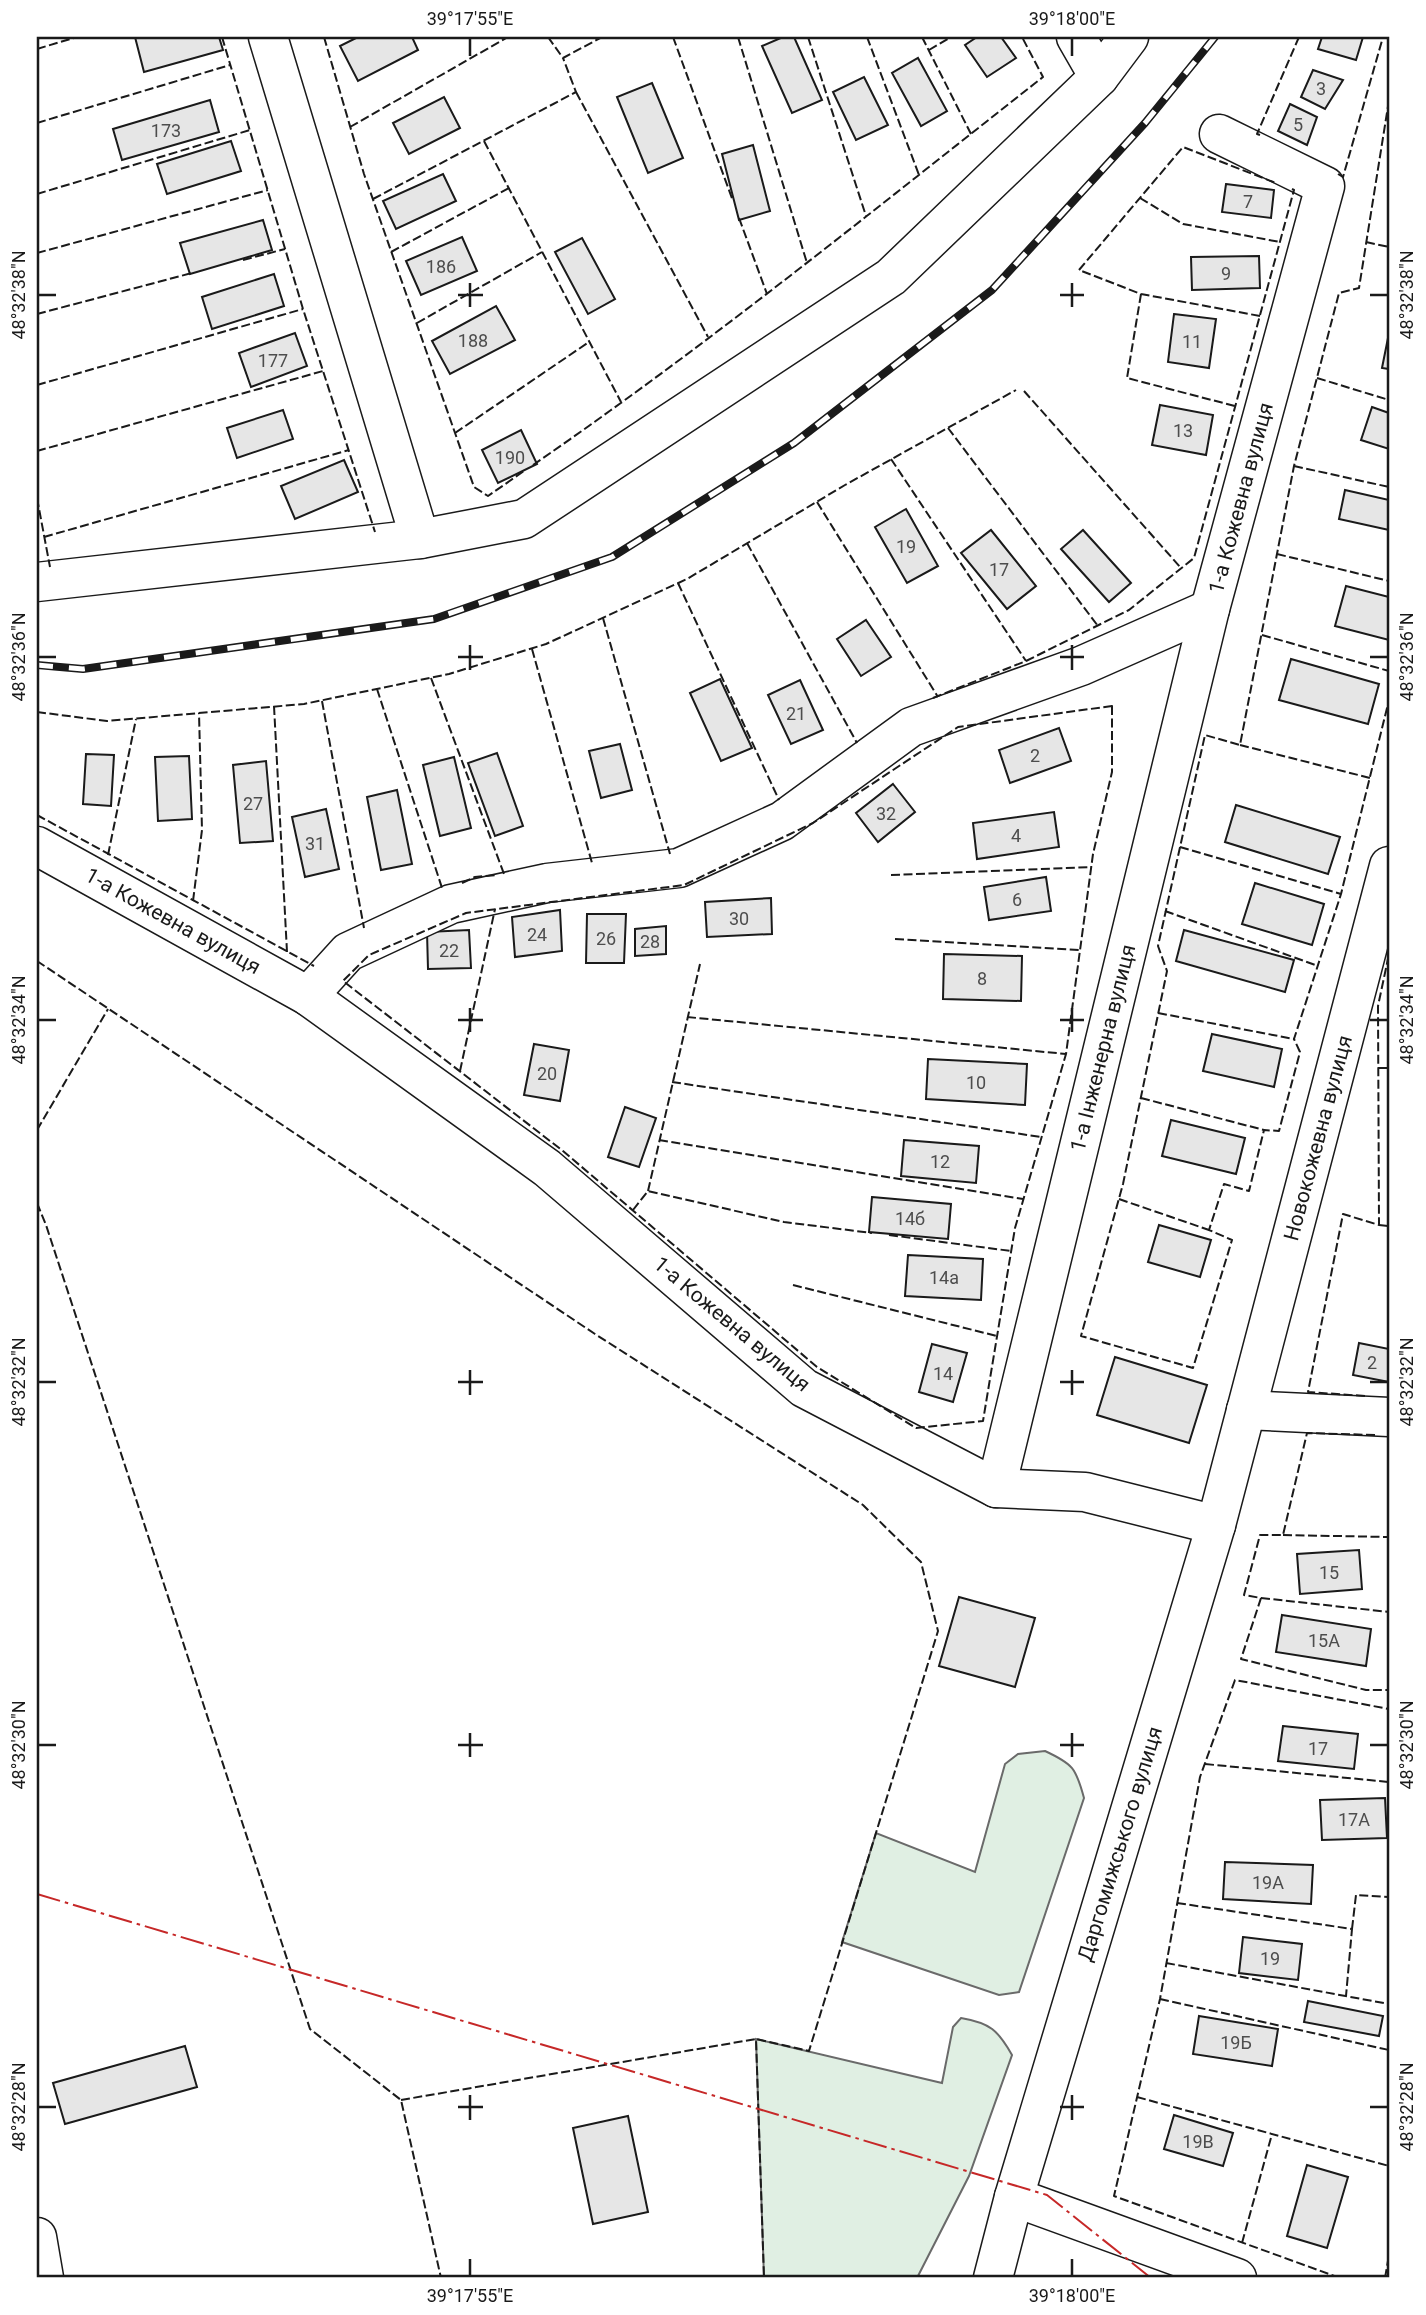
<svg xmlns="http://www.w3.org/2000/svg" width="1426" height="2315" viewBox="0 0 1426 2315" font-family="Roboto,sans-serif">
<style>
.green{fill:#e0efe3;stroke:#6a6a6a;stroke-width:2}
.building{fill:#e6e6e6;stroke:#1a1a1a;stroke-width:2}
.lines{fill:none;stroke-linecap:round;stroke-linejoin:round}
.minor-casing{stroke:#1a1a1a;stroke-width:41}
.minor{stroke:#fff;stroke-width:38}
.rail-casing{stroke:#1a1a1a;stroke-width:8}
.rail{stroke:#fff;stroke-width:5;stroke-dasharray:16;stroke-linecap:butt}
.fence{stroke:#1a1a1a;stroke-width:2;stroke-dasharray:9 3.5;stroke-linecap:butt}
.power{stroke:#c62828;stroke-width:2;stroke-dasharray:24 5 3.5 5;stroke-linecap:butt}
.ticks{fill:none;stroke:#1a1a1a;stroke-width:2.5}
.labels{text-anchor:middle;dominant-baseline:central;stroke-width:5;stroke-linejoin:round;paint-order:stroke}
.number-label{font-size:18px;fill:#4d4d4d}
.street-label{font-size:21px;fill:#1a1a1a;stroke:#fff}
.neatline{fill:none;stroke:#1a1a1a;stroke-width:2.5}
.ticks-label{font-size:18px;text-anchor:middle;fill:#1a1a1a}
</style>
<rect width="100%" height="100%" fill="#fff"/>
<g class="green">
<path d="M1045 1751C1073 1764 1076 1768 1084 1798L1019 1992 999 1995 842 1942 876 1833 975 1872 1005 1764 1018 1754Z"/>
<path d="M961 2018C990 2023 998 2030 1012 2055L969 2176 918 2276 903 2278H764L756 2039 942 2083 953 2027Z"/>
</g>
<g class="building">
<polygon points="135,37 219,37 223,50 144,72"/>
<polygon points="358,37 412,37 418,50 358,81 340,46"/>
<polygon points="783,37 794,37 822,100 792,113 762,46"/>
<polygon points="977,37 1001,37 1016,58 987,77 965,45"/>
<polygon points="1322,37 1363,37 1356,60 1318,49"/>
<polygon points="918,58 947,111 921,126 892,73"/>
<polygon points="1313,70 1343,80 1325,109 1301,97"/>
<polygon points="864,77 888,125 856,140 833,92"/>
<polygon points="652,83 683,158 648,173 617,97"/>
<polygon points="444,97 460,128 409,154 393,123"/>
<polygon points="210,100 219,132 122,160 113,129"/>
<polygon points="1290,104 1317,117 1307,145 1278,131"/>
<polygon points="231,141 241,171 167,194 157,164"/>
<polygon points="753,145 770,211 739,220 722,154"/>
<polygon points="443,174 456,201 396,229 383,201"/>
<polygon points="1226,184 1274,190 1271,218 1222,212"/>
<polygon points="263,220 272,250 190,274 180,243"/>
<polygon points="462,237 477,271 421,295 406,261"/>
<polygon points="582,238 615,299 588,314 555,252"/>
<polygon points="1259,256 1260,288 1192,290 1191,257"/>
<polygon points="274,274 284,306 212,329 202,297"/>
<polygon points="496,306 515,340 450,374 432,341"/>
<polygon points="1174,314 1216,319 1209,368 1168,362"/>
<polygon points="295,333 307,366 251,387 239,353"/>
<polygon points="1389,333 1389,369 1382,368"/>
<polygon points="1160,405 1213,415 1206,455 1152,445"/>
<polygon points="1372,407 1389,413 1389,449 1361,440"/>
<polygon points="283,410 293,439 237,458 227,428"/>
<polygon points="521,430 537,464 498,483 482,450"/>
<polygon points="344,460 358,492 295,519 281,486"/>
<polygon points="1345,490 1389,500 1389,530 1339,519"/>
<polygon points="906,509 938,566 907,583 875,527"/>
<polygon points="991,530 1036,586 1007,609 961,553"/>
<polygon points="1083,530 1131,583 1109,602 1061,549"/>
<polygon points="1346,586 1389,597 1389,640 1335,626"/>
<polygon points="866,620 891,657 861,676 837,639"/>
<polygon points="1291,659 1379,684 1368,724 1279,700"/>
<polygon points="720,679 752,748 721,761 690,693"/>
<polygon points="800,680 823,730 791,744 768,695"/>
<polygon points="1059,728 1071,761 1010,783 999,750"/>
<polygon points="620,744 632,790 601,798 589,751"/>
<polygon points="497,753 523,826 495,836 468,763"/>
<polygon points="86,754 114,755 111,806 83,804"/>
<polygon points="189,756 192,819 158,821 155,757"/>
<polygon points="454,757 471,828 440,836 423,765"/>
<polygon points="266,761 273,841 240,843 233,765"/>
<polygon points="893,784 915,812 878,842 856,813"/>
<polygon points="397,790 412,864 381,870 367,797"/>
<polygon points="1236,805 1340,837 1328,874 1225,842"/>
<polygon points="326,809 339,869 305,877 292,817"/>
<polygon points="1054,812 1059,847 977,859 973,823"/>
<polygon points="1046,877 1051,911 989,920 984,887"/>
<polygon points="1255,883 1324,904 1312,945 1242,924"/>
<polygon points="771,898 772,934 707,937 705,902"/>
<polygon points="560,910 562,951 515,957 512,917"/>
<polygon points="587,914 626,914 624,963 586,963"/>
<polygon points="666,926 666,954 635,956 635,929"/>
<polygon points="469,930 471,968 428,969 427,932"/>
<polygon points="1184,930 1294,960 1285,992 1176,961"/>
<polygon points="944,954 1022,956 1021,1001 943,999"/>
<polygon points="1212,1034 1282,1049 1274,1087 1203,1071"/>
<polygon points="534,1044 569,1050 560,1101 524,1095"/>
<polygon points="928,1059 1027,1064 1025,1105 926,1099"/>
<polygon points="625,1107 656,1118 639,1167 608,1157"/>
<polygon points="1171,1120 1245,1138 1236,1174 1162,1156"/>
<polygon points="904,1140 979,1146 976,1183 901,1176"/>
<polygon points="872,1197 951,1204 948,1239 869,1232"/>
<polygon points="1159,1225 1211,1240 1200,1277 1148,1262"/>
<polygon points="908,1255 983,1259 981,1300 905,1296"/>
<polygon points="1359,1343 1389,1349 1389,1382 1353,1375"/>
<polygon points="932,1344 967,1353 953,1402 919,1392"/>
<polygon points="1115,1357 1207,1385 1189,1443 1097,1415"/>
<polygon points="1359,1550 1362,1589 1300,1594 1297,1554"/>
<polygon points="959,1597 1035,1618 1015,1687 939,1666"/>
<polygon points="1282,1615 1371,1629 1366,1666 1276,1652"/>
<polygon points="1283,1726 1358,1734 1354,1769 1278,1761"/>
<polygon points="1385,1798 1387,1838 1322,1840 1320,1800"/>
<polygon points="1225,1862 1313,1865 1311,1904 1223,1899"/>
<polygon points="1243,1937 1302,1944 1298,1980 1239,1973"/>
<polygon points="1308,2001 1383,2016 1379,2036 1304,2022"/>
<polygon points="1199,2016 1278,2029 1272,2066 1193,2054"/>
<polygon points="185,2046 197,2087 65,2124 53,2083"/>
<polygon points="1174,2115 1233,2133 1223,2166 1164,2149"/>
<polygon points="628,2116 648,2212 593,2224 573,2128"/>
<polygon points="1307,2165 1348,2177 1327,2248 1287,2236"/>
</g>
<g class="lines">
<g class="minor-casing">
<g id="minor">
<polyline points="268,37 420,539"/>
<polyline points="1076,37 1099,77"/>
<polyline points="37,582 420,539 524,519 891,277 1099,77 1129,37"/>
<polyline points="37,846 308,996 547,1168 804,1388 996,1488 1085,1492 1216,1525"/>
<polyline points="308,996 348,952 451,904 547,883 679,868 782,821 911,727 1081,666 1210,609"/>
<polyline points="1246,1410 1389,1417"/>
<polyline points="996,1488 1210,609 1325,186 1219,134"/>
<polyline points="1014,2197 1237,2278"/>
<polyline points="37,2237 44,2278"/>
<polyline points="993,2278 1014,2197 1216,1525 1389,866"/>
</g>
</g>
<use href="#minor" class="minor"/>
<g class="rail-casing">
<polyline id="rail" points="37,665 83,669 434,619 612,557 794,443 992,290 1145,123 1215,37"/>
</g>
<use href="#rail" class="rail"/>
<g class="fence">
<polyline points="222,37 303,309 375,532"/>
<polyline points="324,37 364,174 474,487 488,496 524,471"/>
<polyline points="548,37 563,58 602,37"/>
<polyline points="673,37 733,201"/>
<polyline points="738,37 807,263"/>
<polyline points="808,37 866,216"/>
<polyline points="867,37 919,175"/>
<polyline points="922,37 971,134"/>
<polyline points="37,49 77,37"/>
<polyline points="929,50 951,37"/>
<polyline points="576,92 708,337"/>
<polyline points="1389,100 1359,288 1339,293 1294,466 1240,745 1205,735 1158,946 1167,971 1123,1184 1081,1336 1193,1368 1232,1240 1209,1230 1224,1184 1249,1191 1264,1130 1279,1131 1300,1052 1294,1039 1341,894 1389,700"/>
<polyline points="37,123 230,65"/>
<polyline points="350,127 508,37"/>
<polyline points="1260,135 1257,134 1299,37"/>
<polyline points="484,141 621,402"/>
<polyline points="1338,174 1343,177 1383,37"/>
<polyline points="37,194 250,130"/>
<polyline points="1140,198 1183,224 1280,242"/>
<polyline points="373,199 576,92 563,58"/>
<polyline points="739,218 767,294"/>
<polyline points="1366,242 1389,247"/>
<polyline points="391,252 509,188"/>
<polyline points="37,253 268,190"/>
<polyline points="243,260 285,249"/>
<polyline points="1141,294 1127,378 1235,406"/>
<polyline points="37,314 192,273"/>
<polyline points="1260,316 1141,294 1079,270 1183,147 1276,183"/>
<polyline points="417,323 542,252"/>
<polyline points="1317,378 1389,400"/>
<polyline points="37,385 303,309"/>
<polyline points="1024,391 1181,568"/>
<polyline points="948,428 1098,626"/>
<polyline points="455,433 589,342"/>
<polyline points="37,451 323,371"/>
<polyline points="891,459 1026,661"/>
<path d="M533 465C709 344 875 209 1043 77L1022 37"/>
<polyline points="1294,466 1389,487"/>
<polyline points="37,498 50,567"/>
<polyline points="817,502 938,697"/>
<polyline points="44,537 349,450"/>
<polyline points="747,543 857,743"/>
<polyline points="1277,554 1389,581"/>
<polyline points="678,583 779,800"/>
<polyline points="603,618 670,854"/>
<polyline points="1262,635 1389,671"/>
<polyline points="532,649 592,863"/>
<polyline points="431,678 504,874"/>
<polyline points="377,689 443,891"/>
<polyline points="933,698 1026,661 1129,610 1194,558 1294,190 1292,189"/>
<polyline points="322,701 364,928"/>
<polyline points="274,706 287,952"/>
<polygon points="1112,706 1112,772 1093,854 1066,1054 1015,1228 983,1421 916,1428 817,1367 563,1151 343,981 369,955 466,913 684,885 813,823 958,727"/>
<polyline points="37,712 107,721 304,704 449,674 546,644 687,579 845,485 1016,390"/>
<polyline points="1240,745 1370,778"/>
<polyline points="37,815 314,966"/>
<polyline points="1180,847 1341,894"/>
<polyline points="108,855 136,719"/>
<polyline points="891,875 1092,867"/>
<polyline points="462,883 475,877 496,875"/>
<polyline points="193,901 202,830 199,713"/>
<polyline points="1165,911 1318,966"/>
<polyline points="895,939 1080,950"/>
<polyline points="37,961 595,1334 863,1505 921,1562 938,1631 809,2051 756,2039"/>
<polyline points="1158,1013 1294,1039"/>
<polyline points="687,1017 1066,1054"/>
<polyline points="1378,1068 1389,1068"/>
<polyline points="460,1071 495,909"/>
<polyline points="672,1082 1041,1137"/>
<polyline points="1141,1098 1264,1130"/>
<polyline points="37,1130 108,1009"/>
<polyline points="659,1140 1023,1199"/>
<polyline points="648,1191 700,964"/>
<polyline points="1119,1199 1209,1230"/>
<polyline points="37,1203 46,1225 310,2029 401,2100 441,2278"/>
<polyline points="633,1210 648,1191 784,1222 872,1233"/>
<polyline points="1379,1225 1389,1226"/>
<polyline points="889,1235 1011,1251"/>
<polyline points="793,1285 997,1336"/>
<polyline points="1365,1396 1308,1392 1343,1214 1379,1225 1378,1006 1389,954"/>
<polyline points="1375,1435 1307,1433 1283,1535 1260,1535 1244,1595 1261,1598 1241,1659 1366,1690 1389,1690"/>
<polyline points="1283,1535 1389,1537"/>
<polyline points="1261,1598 1389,1612"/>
<polyline points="1205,1764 1389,1782"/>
<polyline points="1177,1903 1352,1929 1346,1996"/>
<polyline points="1352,1929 1356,1895 1389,1897"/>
<polyline points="1166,1963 1389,2004"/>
<polyline points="1160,1999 1389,2050"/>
<polyline points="1137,2097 1389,2166"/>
<polyline points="401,2100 756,2039 764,2278"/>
<polyline points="1242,2243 1272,2134"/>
<polyline points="1340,2278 1114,2196 1160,1999 1200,1777 1235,1680 1389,1709"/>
<polyline points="1385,2278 1389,2255"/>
</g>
<polyline class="power" points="37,1894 1047,2195 1151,2278"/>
</g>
<path class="ticks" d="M470 38V56M1072 38V56M470 283V307M1072 283V307M38 295H56M458 295H483M1060 295H1084M1370 295H1388M470 645V670M1072 645V670M38 657H56M458 657H483M1060 657H1084M1370 657H1388M470 1008V1032M1072 1008V1032M38 1020H56M458 1020H483M1060 1020H1084M1370 1020H1388M470 1370V1395M1072 1370V1395M38 1382H56M458 1382H483M1060 1382H1084M1370 1382H1388M470 1733V1757M1072 1733V1757M38 1745H56M458 1745H483M1060 1745H1084M1370 1745H1388M470 2095V2120M1072 2095V2120M38 2107H56M458 2107H483M1060 2107H1084M1370 2107H1388M470 2259V2276M1072 2259V2276"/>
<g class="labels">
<g class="number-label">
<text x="1321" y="88">3</text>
<text x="1298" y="124">5</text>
<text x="166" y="130">173</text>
<text x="1248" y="201">7</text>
<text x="441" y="266">186</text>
<text x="1226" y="273">9</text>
<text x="473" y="340">188</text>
<text x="1192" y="341">11</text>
<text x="273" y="360">177</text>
<text x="1183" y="430">13</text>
<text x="510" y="457">190</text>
<text x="906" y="546">19</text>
<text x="999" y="569">17</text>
<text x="796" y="713">21</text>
<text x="1035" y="755">2</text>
<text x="253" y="803">27</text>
<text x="886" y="813">32</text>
<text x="1016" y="835">4</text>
<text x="315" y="843">31</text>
<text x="1017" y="899">6</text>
<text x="739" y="918">30</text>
<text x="537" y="934">24</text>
<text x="606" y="938">26</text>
<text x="650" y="941">28</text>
<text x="449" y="950">22</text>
<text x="982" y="978">8</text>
<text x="547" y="1073">20</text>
<text x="976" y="1082">10</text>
<text x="940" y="1161">12</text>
<text x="910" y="1218">14б</text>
<text x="944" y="1277">14а</text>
<text x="1372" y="1362">2</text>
<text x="943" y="1373">14</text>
<text x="1329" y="1572">15</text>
<text x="1324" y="1640">15А</text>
<text x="1318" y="1748">17</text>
<text x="1354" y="1819">17А</text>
<text x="1268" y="1882">19А</text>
<text x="1270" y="1958">19</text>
<text x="1236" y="2042">19Б</text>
<text x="1198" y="2141">19В</text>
</g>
<g class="street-label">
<text transform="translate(1241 498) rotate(-75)">1-а Кожевна вулиця</text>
<text transform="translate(173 921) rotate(29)">1-а Кожевна вулиця</text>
<text transform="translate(1103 1048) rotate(-76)">1-а Інженерна вулиця</text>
<text transform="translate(1318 1138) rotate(-75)">Новокожевна вулиця</text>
<text transform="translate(732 1324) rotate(40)">1-а Кожевна вулиця</text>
<text transform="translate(1120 1844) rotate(-73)">Даргомижського вулиця</text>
</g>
</g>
<rect width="1426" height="2315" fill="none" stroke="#ffffff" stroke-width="77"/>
<rect x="38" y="38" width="1350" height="2238" class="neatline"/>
<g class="ticks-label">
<text x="470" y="25">39°17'55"E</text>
<text x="1072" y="25">39°18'00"E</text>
<text transform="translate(19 295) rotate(-90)" y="6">48°32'38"N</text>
<text transform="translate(1407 295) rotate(-90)" y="6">48°32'38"N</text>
<text transform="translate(19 657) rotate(-90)" y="6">48°32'36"N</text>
<text transform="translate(1407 657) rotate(-90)" y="6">48°32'36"N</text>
<text transform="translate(19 1020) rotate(-90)" y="6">48°32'34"N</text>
<text transform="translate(1407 1020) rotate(-90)" y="6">48°32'34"N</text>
<text transform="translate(19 1382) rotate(-90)" y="6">48°32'32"N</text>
<text transform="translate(1407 1382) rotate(-90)" y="6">48°32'32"N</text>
<text transform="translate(19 1745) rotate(-90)" y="6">48°32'30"N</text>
<text transform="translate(1407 1745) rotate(-90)" y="6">48°32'30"N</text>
<text transform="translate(19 2107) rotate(-90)" y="6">48°32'28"N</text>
<text transform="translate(1407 2107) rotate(-90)" y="6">48°32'28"N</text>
<text x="470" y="2302">39°17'55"E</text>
<text x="1072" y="2302">39°18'00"E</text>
</g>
</svg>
